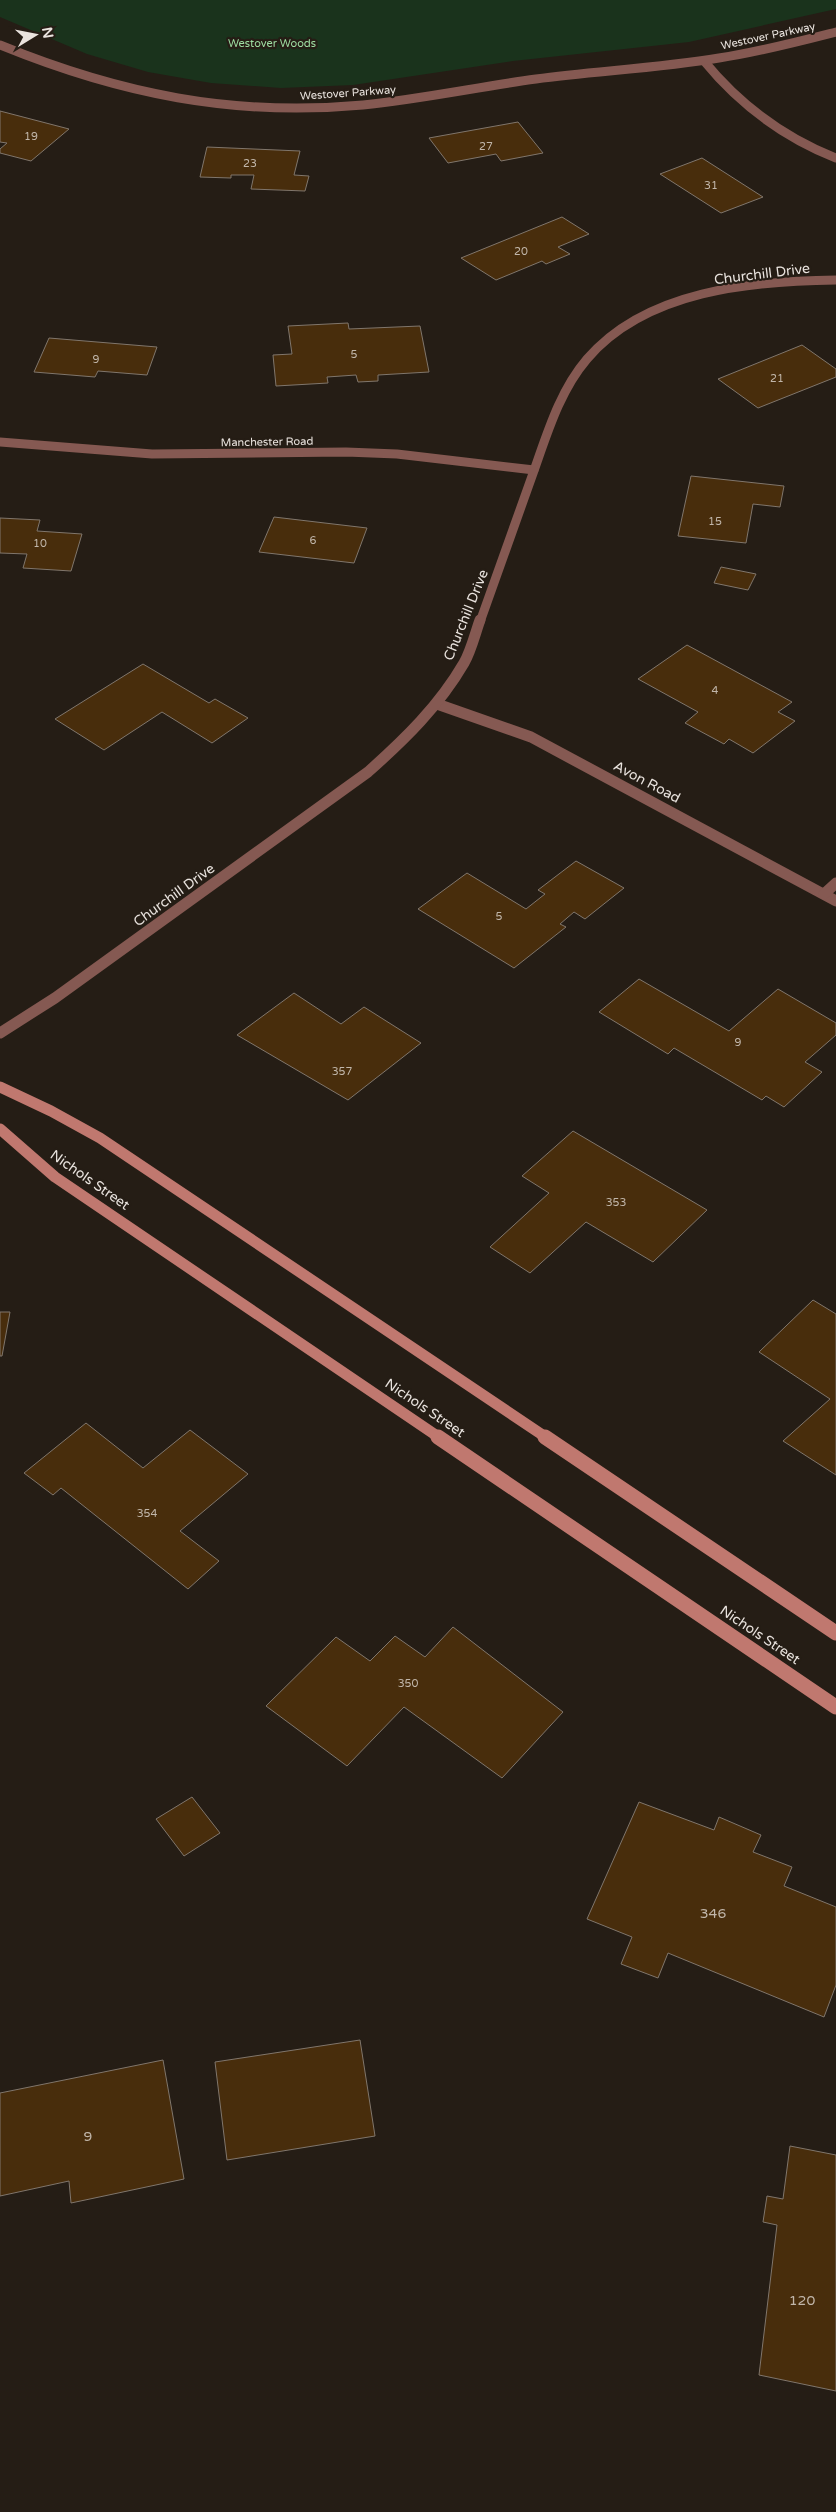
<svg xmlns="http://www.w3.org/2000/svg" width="836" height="2512" viewBox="0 0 836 2512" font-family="'Varela Round',sans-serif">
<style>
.green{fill:#1a331c}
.building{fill:#482d0c;stroke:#80766c}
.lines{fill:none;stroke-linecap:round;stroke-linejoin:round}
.minor-far1{stroke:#855952;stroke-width:9}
.minor{stroke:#855952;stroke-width:11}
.tertiary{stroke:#855952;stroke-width:9}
.secondary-far1{stroke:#c0786f;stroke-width:11}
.secondary{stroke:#c0786f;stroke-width:15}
.labels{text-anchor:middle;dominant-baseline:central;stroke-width:4.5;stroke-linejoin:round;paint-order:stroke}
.far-street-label{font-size:11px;fill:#e9e3de;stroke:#251d15}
.far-park-label{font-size:11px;fill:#9edea2;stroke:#251d15}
.number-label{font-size:11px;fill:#c1b6aa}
.street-label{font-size:14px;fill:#e9e3de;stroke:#251d15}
.near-number-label{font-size:14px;fill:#c1b6aa}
</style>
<rect width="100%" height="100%" fill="#251d15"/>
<polygon class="green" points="0,0 836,0 836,9 689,42 513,61 353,85 281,88 211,83 148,72 87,54 0,17"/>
<g class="building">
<polygon points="0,111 69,129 31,161 0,153 0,149 7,143 0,142"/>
<polygon points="518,122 543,153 501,161 496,154 448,163 429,138"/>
<polygon points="207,147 300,151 294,175 309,176 305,191 251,189 254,175 231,175 231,178 200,177"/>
<polygon points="702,158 763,197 721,213 660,174"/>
<polygon points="562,217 589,234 558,247 570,254 546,264 542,261 496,280 461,258"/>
<polygon points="348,323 349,329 420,326 429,372 378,375 378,381 358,382 356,375 327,377 328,383 276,386 273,355 292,354 288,326"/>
<polygon points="49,338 157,347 147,375 98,371 95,377 34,372"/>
<polygon points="802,345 836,369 836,377 758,408 718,379"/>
<polygon points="691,476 784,486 780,507 753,504 746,543 678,536"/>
<polygon points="274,517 367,528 354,563 259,552"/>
<polygon points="0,518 40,520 37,531 82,534 71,571 23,568 27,554 0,553"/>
<polygon points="721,567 756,574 748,590 714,583"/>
<polygon points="687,645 792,702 778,712 795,721 753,753 729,739 724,744 685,723 698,712 638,679"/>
<polygon points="143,664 209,703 215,699 248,718 212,743 162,712 104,750 55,719"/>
<polygon points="576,861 624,888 585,919 574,912 560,924 566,927 514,968 418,909 467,873 526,909 545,894 538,890"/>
<polygon points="639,979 729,1031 778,989 836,1023 836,1035 805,1062 822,1072 784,1107 766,1096 762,1100 674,1048 668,1054 599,1012"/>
<polygon points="294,993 341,1024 364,1007 421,1043 348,1100 237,1035"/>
<polygon points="573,1131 707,1210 653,1262 586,1222 530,1273 490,1247 549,1193 522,1176"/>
<polygon points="813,1300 836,1314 836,1475 783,1441 830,1399 759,1352"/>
<polygon points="0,1312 10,1312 2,1356 0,1356"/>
<polygon points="86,1423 143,1468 190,1430 248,1474 180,1531 219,1561 188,1589 61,1488 53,1495 24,1473"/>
<polygon points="453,1627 563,1712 502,1778 404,1707 347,1766 266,1706 336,1637 370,1661 395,1636 425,1657"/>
<polygon points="192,1797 220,1833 184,1856 156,1819"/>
<polygon points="639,1802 714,1830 719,1817 761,1835 753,1852 792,1867 784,1886 836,1907 836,1985 824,2017 668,1953 658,1978 621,1964 632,1937 587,1919"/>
<polygon points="360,2040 375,2136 227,2160 215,2062"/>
<polygon points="163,2060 184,2179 71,2203 69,2181 0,2196 0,2093"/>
<polygon points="790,2146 836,2155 836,2391 759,2375 777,2225 763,2222 767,2196 783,2199"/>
</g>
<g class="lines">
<g class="minor-far1">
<path d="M704 61C740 105 783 137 836 158"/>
<polyline points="0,442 152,454 346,452 397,454 534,470"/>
<path d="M480 622C497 574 514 526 531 479 546 438 558 393 587 359 646 290 752 281 836 280"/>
</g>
<g class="minor">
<polyline points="437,704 531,737 836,901"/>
<polyline points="824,894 836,883"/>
<path d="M0 1033 55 998 368 772C405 739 439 706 464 663 471 651 475 634 480 620"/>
</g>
<path class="tertiary" d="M0 45C120 94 233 117 363 105 421 99 478 87 536 79 597 71 659 68 719 58 759 52 797 42 836 32"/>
<g class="secondary-far1">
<polyline points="0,1087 51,1111 100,1138 547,1438"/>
<polyline points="0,1129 55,1177 440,1438"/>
</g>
<g class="secondary">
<polyline points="438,1437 836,1707"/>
<polyline points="545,1437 836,1633"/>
</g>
</g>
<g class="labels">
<g class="far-street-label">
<text transform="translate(768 36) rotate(-12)">Westover Parkway</text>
<text transform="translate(348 93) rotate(-4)">Westover Parkway</text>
<text transform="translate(267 442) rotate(-1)">Manchester Road</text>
</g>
<g class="far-park-label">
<text x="272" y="43">Westover Woods</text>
</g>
<g class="number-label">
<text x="31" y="136">19</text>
<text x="486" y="146">27</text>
<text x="250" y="163">23</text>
<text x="711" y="185">31</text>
<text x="521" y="251">20</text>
<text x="354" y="354">5</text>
<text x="96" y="359">9</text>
<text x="777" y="378">21</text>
<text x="715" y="521">15</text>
<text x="313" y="540">6</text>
<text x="40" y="543">10</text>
<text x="715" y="690">4</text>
<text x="499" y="916">5</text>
<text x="738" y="1042">9</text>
<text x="342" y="1071">357</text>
<text x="616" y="1202">353</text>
<text x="147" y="1513">354</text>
<text x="408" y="1683">350</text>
</g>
<g class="street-label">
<text transform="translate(762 274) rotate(-7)">Churchill Drive</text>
<text transform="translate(466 615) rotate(-68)">Churchill Drive</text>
<text transform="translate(647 782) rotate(28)">Avon Road</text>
<text transform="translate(174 895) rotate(-36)">Churchill Drive</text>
<text transform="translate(90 1180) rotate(35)">Nichols Street</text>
<text transform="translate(425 1408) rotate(34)">Nichols Street</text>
<text transform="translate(760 1635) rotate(34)">Nichols Street</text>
</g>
<g class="near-number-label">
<text x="713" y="1913">346</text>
<text x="88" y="2136">9</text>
<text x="802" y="2300">120</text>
</g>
</g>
<g transform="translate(35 35) rotate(80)" stroke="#251d15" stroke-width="4" paint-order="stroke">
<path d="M0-4L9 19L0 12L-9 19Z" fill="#e9e3de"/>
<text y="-8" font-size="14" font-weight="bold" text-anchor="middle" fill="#e9e3de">N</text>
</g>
</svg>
